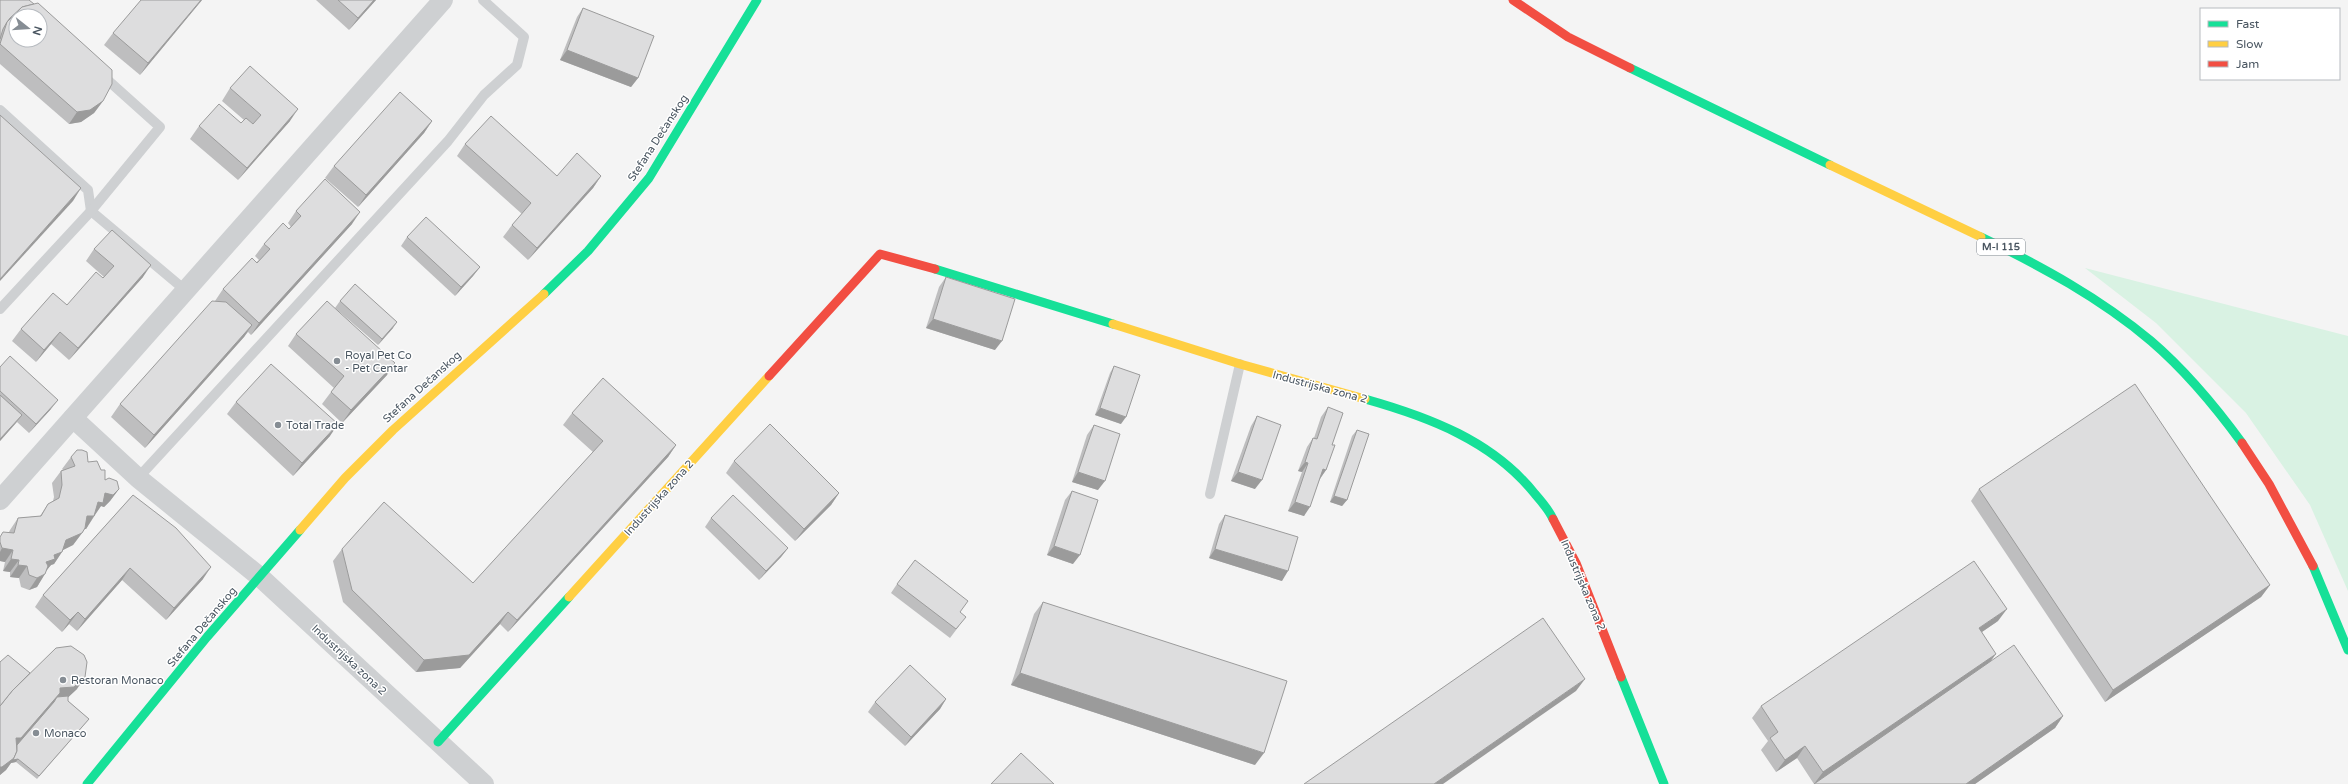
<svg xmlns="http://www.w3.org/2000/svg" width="2348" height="784" viewBox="0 0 2348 784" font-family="'Varela Round',sans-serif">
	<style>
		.green { fill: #d9f2e3 }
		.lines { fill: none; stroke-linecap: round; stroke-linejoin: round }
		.lane { stroke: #ced0d2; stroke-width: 10 }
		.street { stroke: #ced0d2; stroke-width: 20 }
		.fast { stroke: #16e098; stroke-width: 9 }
		.slow { stroke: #ffcf43; stroke-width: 9 }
		.jam { stroke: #f24e42; stroke-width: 9 }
		.wall { fill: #bebebf }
		.shaded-wall { fill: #9b9b9b }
		.building { fill: #ddddde; stroke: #9b9b9b; fill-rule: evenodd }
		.poi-dot { fill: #868d94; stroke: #fff; stroke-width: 1.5 }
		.labels { text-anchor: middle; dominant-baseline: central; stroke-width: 3; stroke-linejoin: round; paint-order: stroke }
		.shield { fill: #fff; stroke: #808990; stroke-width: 1 }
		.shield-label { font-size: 10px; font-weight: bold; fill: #4a5661 }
		.street-label { font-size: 11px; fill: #4a5661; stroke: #fff }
		.poi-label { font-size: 11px; fill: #4a5661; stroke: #fff; text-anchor: start }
	</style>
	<rect width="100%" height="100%" fill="#f4f4f4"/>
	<path class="green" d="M 2085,268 L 2348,336 L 2348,591 L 2310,505 L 2246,413 L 2156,323 Z"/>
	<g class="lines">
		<g class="lane">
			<path d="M 0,110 L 88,190 L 91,211 L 185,290"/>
			<path d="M 0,309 L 91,211 L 160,127 L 102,75"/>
			<path d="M 138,478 L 448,141 L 484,95 L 517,65 L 524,37 L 483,0"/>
			<path d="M 1210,494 L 1240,364"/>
		</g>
		<g class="street">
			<path d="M 73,418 L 138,478 L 260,577 L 484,784"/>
			<path d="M 0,500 L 443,0"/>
		</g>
		<g class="fast">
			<path d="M 1630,68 L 1830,165"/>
			<path d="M 1981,237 C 2041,266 2100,298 2151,341 C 2186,371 2215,406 2242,443"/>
			<path d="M 935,269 L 1113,324"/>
			<path d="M 544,294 L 588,251 L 649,178 L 757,0"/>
			<path d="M 1365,399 C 1429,417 1493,441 1535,494 C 1542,502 1549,510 1553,519"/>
			<path d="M 2313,566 L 2348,650"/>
			<path d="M 1621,677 L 1664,784"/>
			<path d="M 438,742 L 569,597"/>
			<path d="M 87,784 L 207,637 L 300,530"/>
		</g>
		<g class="slow">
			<path d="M 1830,165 L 1981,237"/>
			<path d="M 1113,324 L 1240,364 L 1365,399"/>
			<path d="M 300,530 L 345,478 L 393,430 L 544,294"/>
			<path d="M 569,597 L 769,376"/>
		</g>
		<g class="jam">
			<path d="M 1513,0 L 1568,37 L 1630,68"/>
			<path d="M 769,376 L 880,254 L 935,269"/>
			<path d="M 2242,443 L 2269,484 L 2313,566"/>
			<path d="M 1553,519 L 1576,563 L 1621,677"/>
		</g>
	</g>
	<g class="wall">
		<path d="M 0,0 L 103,101 L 94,113 L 81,122 L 69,124 L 0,64 Z"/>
		<path d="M 202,0 L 140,75 L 104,45 L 113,33 Z"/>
		<path d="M 316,0 L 376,0 L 349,30 Z"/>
		<path d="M 583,8 L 638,78 L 631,87 L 560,60 L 577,17 Z"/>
		<path d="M 230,88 L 290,121 L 238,180 L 190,139 L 199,126 L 241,123 L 244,120 L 222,101 Z"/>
		<path d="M 432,121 L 424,133 L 358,207 L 325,178 L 334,166 Z"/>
		<path d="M 465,144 L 557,176 L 601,176 L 593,188 L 528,260 L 503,237 L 512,225 L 522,214 L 457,156 Z"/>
		<path d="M 296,211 L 352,224 L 251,335 L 248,332 L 244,337 L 145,448 L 111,417 L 120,404 L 215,301 L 223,289 L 259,260 L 255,256 L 264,244 L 289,229 L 291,227 L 288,223 Z"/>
		<path d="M 407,237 L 480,267 L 473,276 L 455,296 L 401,246 Z"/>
		<path d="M 94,249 L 143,277 L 69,360 L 51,344 L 36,362 L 12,341 L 21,329 L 67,305 L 103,278 L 104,277 L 86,261 Z"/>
		<path d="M 946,277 L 995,350 L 926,328 L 939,287 Z"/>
		<path d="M 340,301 L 393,328 L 378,345 L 335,308 Z"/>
		<path d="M 296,334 L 387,375 L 342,423 L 322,404 L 334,388 L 288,346 Z"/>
		<path d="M 1114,366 L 1121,424 L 1095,415 L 1110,373 Z"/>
		<path d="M 0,367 L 51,409 L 29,433 L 17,422 L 0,441 Z"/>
		<path d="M 236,402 L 330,436 L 293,476 L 227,414 Z"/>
		<path d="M 1328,407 L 1332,445 L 1326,470 L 1320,479 L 1304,516 L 1288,511 L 1302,472 L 1298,471 L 1307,447 L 1313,438 L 1314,438 L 1321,417 Z"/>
		<path d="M 572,413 L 676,445 L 668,457 L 508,632 L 500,624 L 460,668 L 416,672 L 343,602 L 333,561 L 342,549 L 473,583 L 593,452 L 563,425 Z"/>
		<path d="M 1257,416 L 1255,489 L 1231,481 L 1251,426 Z"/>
		<path d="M 1094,425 L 1098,490 L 1072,482 L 1087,435 Z"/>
		<path d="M 1357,430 L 1347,500 L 1342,506 L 1330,502 L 1352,436 Z"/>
		<path d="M 71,457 L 88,462 L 105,480 L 119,489 L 110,501 L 104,507 L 101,506 L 86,529 L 85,529 L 73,545 L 63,550 L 54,564 L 51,565 L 46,571 L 37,587 L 29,590 L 21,587 L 19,578 L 10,577 L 10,572 L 3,571 L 5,562 L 0,561 L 0,537 L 9,532 L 10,530 L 18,518 L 40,516 L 48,504 L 53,501 L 54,497 L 52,483 L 61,471 L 63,470 L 62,469 Z"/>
		<path d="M 734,461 L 839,493 L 831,505 L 795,541 L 726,473 Z"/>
		<path d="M 1979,489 L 2270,585 L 2261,597 L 2105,702 L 1971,501 Z"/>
		<path d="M 1072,491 L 1073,564 L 1047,555 L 1065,500 Z"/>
		<path d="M 133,495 L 203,579 L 166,620 L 122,580 L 77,631 L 69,624 L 62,632 L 35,607 L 43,595 Z"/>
		<path d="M 1225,515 L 1282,581 L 1209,558 L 1219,524 Z"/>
		<path d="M 711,518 L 788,548 L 781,557 L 759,580 L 705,527 Z"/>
		<path d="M 897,584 L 960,612 L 959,626 L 950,638 L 891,593 Z"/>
		<path d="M 1043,602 L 1255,765 L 1011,685 L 1034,614 Z"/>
		<path d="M 1998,621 L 1982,632 L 1990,662 L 2063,716 L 2055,728 L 1975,784 L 1814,784 L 1855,756 L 1814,784 L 1797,758 L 1776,772 L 1761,750 L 1768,741 L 1752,718 L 1761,706 Z"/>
		<path d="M 0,662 L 30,673 L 77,689 L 68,697 L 68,701 L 89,719 L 37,779 L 16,762 L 11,763 L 6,770 L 0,775 Z"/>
		<path d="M 946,699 L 940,709 L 905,746 L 868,712 L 875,702 Z"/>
	</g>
	<g class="shaded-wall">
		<path d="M 201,0 L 202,0 L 140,75 L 148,63 Z"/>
		<path d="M 374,0 L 376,0 L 349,30 L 358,18 Z"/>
		<path d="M 567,50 L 638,78 L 631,87 L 560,60 Z"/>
		<path d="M 103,101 L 94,113 L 81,122 L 69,124 L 77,112 Z"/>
		<path d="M 298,109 L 290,121 L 238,180 L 247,168 Z"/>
		<path d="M 432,121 L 424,133 L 358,207 L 366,195 Z"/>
		<path d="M 601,176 L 593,188 L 528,260 L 537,248 Z"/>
		<path d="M 81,188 L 73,201 L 0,281 L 0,279 Z"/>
		<path d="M 360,212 L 352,224 L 251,335 L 259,323 Z"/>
		<path d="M 151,265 L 143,277 L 69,360 L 78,348 Z"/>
		<path d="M 480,267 L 473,276 L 455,296 L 461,287 Z"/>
		<path d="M 933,319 L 1002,341 L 995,350 L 926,328 Z"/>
		<path d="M 397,322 L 393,328 L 378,345 L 382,339 Z"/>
		<path d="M 252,325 L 244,337 L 145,448 L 154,435 Z"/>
		<path d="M 60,332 L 51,344 L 36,362 L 44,350 Z"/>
		<path d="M 395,363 L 387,375 L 342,423 L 351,410 Z"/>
		<path d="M 58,400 L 51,409 L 29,433 L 36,424 Z"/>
		<path d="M 1100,408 L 1126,417 L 1121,424 L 1095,415 Z"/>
		<path d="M 22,415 L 15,424 L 0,441 L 0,439 Z"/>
		<path d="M 338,424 L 330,436 L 293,476 L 302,463 Z"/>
		<path d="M 676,445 L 668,457 L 508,632 L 517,620 Z"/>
		<path d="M 1305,462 L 1308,463 L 1302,472 L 1298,471 Z"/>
		<path d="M 1323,469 L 1326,470 L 1319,480 Z"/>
		<path d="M 1078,472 L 1105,481 L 1098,490 L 1072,482 Z"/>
		<path d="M 1238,472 L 1262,480 L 1255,489 L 1231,481 Z"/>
		<path d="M 119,489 L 110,501 L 104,507 L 101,506 L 94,516 L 90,514 L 105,493 Z"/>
		<path d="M 839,493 L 831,505 L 795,541 L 804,529 Z"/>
		<path d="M 1334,496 L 1347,500 L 1342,506 L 1330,502 Z"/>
		<path d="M 1295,502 L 1310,507 L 1304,516 L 1288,511 Z"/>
		<path d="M 87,516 L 94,516 L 86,529 L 78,528 Z"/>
		<path d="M 82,533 L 73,545 L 57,553 L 66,540 Z"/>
		<path d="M 1054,546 L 1080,555 L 1073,564 L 1047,555 Z"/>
		<path d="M 2,548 L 13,550 L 5,562 L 0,561 L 0,552 Z"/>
		<path d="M 788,548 L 781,557 L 759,580 L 766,571 Z"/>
		<path d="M 1215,549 L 1288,571 L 1282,581 L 1209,558 Z"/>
		<path d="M 62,552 L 54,564 L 51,565 L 46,571 L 46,562 L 54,555 Z"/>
		<path d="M 11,559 L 19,560 L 10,572 L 3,571 Z"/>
		<path d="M 18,565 L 27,566 L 19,578 L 10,577 Z"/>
		<path d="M 211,567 L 203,579 L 166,620 L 174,608 Z"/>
		<path d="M 130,568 L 122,580 L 77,631 L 85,619 Z"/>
		<path d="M 45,574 L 37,587 L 29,590 L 37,578 Z"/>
		<path d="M 2270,585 L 2261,597 L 2105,702 L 2113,690 Z"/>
		<path d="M 2007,609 L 1998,621 L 1970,640 L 1979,628 Z"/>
		<path d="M 78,612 L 69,624 L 62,632 L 70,620 Z"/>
		<path d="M 508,612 L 500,624 L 460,668 L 416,672 L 424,660 Z"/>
		<path d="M 1996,654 L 1987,666 L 1814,784 L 1823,772 Z"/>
		<path d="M 1020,673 L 1264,753 L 1255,765 L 1011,685 Z"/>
		<path d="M 85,677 L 77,689 L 12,750 L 16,738 L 60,688 Z"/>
		<path d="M 1585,679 L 1576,691 L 1443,784 L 1434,784 Z"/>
		<path d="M 946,699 L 940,709 L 905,746 L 911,737 Z"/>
		<path d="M 2063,716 L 2055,728 L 1975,784 L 1966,784 Z"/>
		<path d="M 1805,746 L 1797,758 L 1776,772 L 1785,760 Z"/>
		<path d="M 14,758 L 18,759 L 16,762 L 11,763 L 6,770 L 0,775 L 0,767 Z"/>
	</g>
	<g class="building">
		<path d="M 0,0 L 29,0 L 34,4 L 22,7 L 10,18 L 7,22 L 3,29 L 0,39 Z"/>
		<path d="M 141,0 L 201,0 L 148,63 L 113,33 Z"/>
		<path d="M 338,0 L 374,0 L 358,18 Z"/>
		<path d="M 38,3 L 112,70 L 112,84 L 103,101 L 90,110 L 77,112 L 0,44 L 7,22 L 22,7 ZM 16,16 L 40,16 L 40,40 L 16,40 Z"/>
		<path d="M 583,8 L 654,36 L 638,78 L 567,50 Z"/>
		<path d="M 250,66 L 298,109 L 247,168 L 199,126 L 219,104 L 241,123 L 246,118 L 253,124 L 261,115 L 230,88 Z"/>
		<path d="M 400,92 L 432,121 L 366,195 L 334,166 Z"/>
		<path d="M 0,115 L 81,188 L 0,279 Z"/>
		<path d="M 491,116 L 557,176 L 577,153 L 601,176 L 537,248 L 512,225 L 531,203 L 465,144 Z"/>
		<path d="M 325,179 L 360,212 L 259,323 L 223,289 L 252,258 L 257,263 L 270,249 L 264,244 L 283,223 L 289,229 L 301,216 L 296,211 Z"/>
		<path d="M 426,217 L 480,267 L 461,287 L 407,237 Z"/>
		<path d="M 112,230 L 151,265 L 78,348 L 60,332 L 44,350 L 21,329 L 53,293 L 67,305 L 96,272 L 103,278 L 114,266 L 94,249 Z"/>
		<path d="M 946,277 L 1015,299 L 1002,341 L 933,319 Z"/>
		<path d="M 355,284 L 397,322 L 382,339 L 340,301 Z"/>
		<path d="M 212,301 L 226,302 L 252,325 L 154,435 L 120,404 Z"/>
		<path d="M 327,301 L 395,363 L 351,410 L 331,392 L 344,376 L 296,334 Z"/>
		<path d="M 10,356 L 58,400 L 36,424 L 0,391 L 0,367 Z"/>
		<path d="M 271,364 L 338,424 L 302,463 L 236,402 Z"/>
		<path d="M 1114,366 L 1140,375 L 1126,417 L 1100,408 Z"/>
		<path d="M 603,378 L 676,445 L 517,620 L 508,612 L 469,655 L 424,660 L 352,590 L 342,549 L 384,502 L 473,583 L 603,441 L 572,413 Z"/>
		<path d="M 2135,384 L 2270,585 L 2113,690 L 1979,489 Z"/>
		<path d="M 0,395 L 22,415 L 0,439 Z"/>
		<path d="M 1328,407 L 1343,413 L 1332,445 L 1335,445 L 1326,470 L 1323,469 L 1310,507 L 1295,502 L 1308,463 L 1305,462 L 1313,438 L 1317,439 Z"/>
		<path d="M 1257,416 L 1281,425 L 1262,480 L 1238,472 Z"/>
		<path d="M 770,424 L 839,493 L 804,529 L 734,461 Z"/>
		<path d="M 1094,425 L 1120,434 L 1105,481 L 1078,472 Z"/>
		<path d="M 1357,430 L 1369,434 L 1347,500 L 1334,496 Z"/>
		<path d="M 77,450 L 82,450 L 87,452 L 88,462 L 97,461 L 101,470 L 105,470 L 105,480 L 109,478 L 117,481 L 119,489 L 113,495 L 105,493 L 103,503 L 98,502 L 94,516 L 87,516 L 85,528 L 82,533 L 66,540 L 62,552 L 54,555 L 55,559 L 46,562 L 48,566 L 45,574 L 37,578 L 29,575 L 27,566 L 18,565 L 19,560 L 11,559 L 13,550 L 2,548 L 0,542 L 0,537 L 3,532 L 14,533 L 18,518 L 41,516 L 48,504 L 59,498 L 62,485 L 61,471 L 75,466 L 71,457 Z"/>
		<path d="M 1072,491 L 1098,500 L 1080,555 L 1054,546 Z"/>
		<path d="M 133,495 L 176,528 L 211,567 L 174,608 L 130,568 L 85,619 L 78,612 L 70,620 L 43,595 Z"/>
		<path d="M 733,495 L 788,548 L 766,571 L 711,518 Z"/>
		<path d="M 1225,515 L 1298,537 L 1288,571 L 1215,549 Z"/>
		<path d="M 915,560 L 968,601 L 960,612 L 966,617 L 956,629 L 897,584 Z"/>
		<path d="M 1974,561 L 2007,609 L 1979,628 L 1996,654 L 1823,772 L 1805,746 L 1785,760 L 1770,738 L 1778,732 L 1761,706 Z"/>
		<path d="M 1043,602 L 1287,681 L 1264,753 L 1020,673 Z"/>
		<path d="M 1543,618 L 1585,679 L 1434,784 L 1304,784 Z"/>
		<path d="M 2014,645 L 2063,716 L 1966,784 L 1814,784 Z"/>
		<path d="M 71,646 L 84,655 L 87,662 L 85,677 L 74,687 L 60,688 L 60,693 L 21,738 L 16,738 L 17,751 L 14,758 L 2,767 L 0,767 L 0,706 L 12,691 L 56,648 Z"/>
		<path d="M 8,655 L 30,673 L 12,691 L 0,706 L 0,662 Z"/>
		<path d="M 910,665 L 946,699 L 911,737 L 875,702 Z"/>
		<path d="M 68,696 L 68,701 L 89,719 L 39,776 L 18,759 L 13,760 L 17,751 L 17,745 L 54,702 L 57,697 Z"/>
		<path d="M 1021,753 L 1054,784 L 991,784 Z"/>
	</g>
	<g class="poi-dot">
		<circle cx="337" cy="361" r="4"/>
		<circle cx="278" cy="425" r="4"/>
		<circle cx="63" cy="680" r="4"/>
		<circle cx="36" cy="733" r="4"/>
	</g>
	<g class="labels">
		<rect class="shield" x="1977" y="239" width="48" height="16" rx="3"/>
		<g class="shield-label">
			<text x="2001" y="247">M-I 115</text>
		</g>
		<g class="street-label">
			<text transform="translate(658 138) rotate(-57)">Stefana Dečanskog</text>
			<text transform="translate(422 387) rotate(-42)">Stefana Dečanskog</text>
			<text transform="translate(1320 387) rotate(15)">Industrijska zona 2</text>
			<text transform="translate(659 498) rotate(-48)">Industrijska zona 2</text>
			<text transform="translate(1583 585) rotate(67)">Industrijska zona 2</text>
			<text transform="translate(202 627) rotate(-50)">Stefana Dečanskog</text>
			<text transform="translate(349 660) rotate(43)">Industrijska zona 2</text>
		</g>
		<g class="poi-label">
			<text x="345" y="355">Royal Pet Co<tspan x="345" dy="13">- Pet Centar</tspan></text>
			<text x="286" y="425">Total Trade</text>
			<text x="71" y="680">Restoran Monaco</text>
			<text x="44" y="733">Monaco</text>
		</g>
	</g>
	<rect x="2200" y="8" width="140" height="72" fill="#ffffff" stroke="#b7bbc0"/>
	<rect x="2208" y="21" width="20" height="6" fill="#16e098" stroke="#b7bbc0"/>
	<text x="2236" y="28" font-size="12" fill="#4a5661">Fast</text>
	<rect x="2208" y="41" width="20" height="6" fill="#ffcf43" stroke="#b7bbc0"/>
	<text x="2236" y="48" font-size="12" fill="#4a5661">Slow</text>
	<rect x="2208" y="61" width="20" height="6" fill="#f24e42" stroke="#b7bbc0"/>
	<text x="2236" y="68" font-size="12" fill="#4a5661">Jam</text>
	<g transform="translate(28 28) rotate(107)"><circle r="19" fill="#ffffff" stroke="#b7bbc0"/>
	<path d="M0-3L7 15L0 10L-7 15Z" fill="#868d94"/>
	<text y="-6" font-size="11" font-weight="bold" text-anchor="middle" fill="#4a5661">N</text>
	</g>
</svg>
